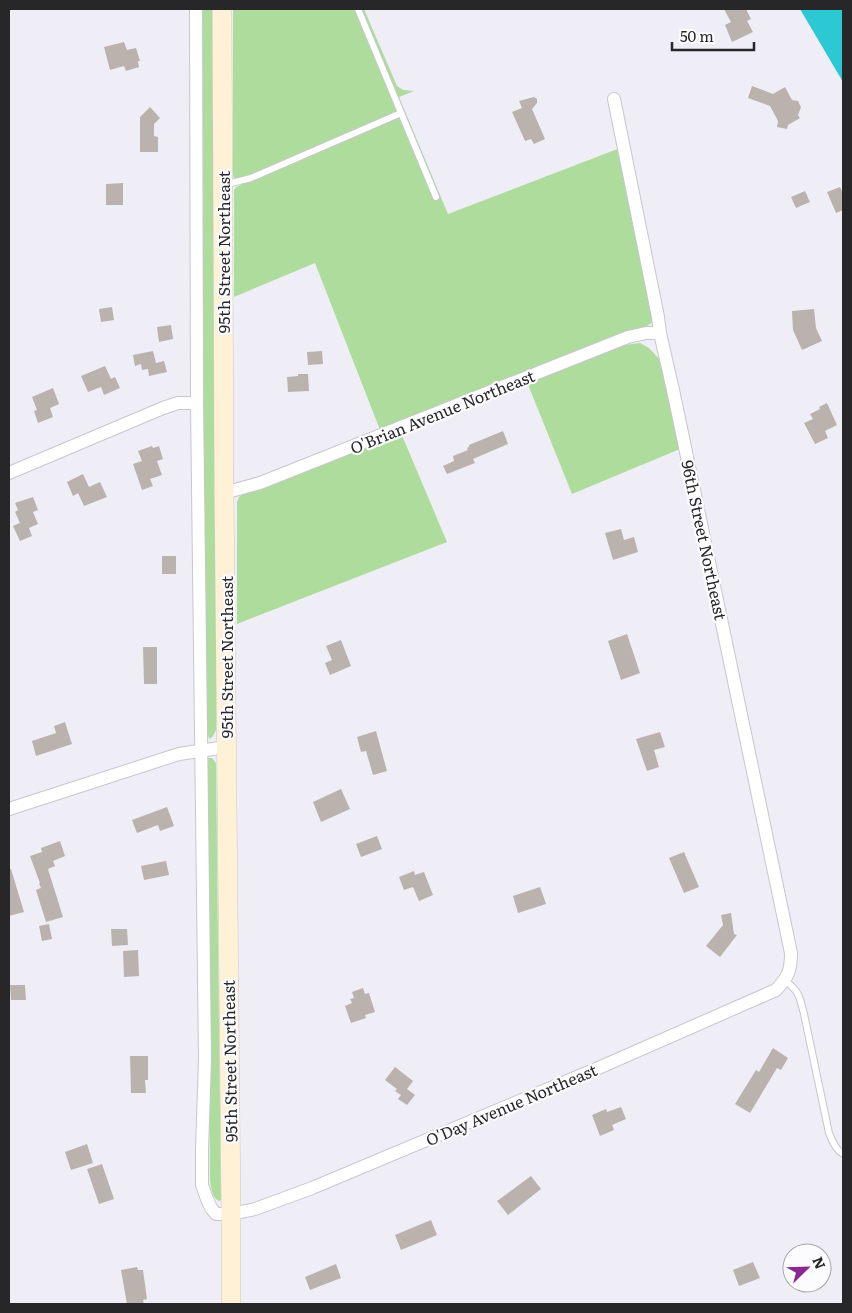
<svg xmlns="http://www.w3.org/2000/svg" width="852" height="1313" viewBox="0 0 852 1313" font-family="Literata,serif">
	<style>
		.green { fill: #aedc9d }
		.water { fill: #2cc8d4 }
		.building { fill: #bab2ac }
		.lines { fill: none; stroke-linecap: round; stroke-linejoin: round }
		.service-casing { stroke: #c7c6cf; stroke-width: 8 }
		.minor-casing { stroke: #c7c6cf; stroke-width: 14 }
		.secondary-casing { stroke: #c7c6cf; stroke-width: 20 }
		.service { stroke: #fff; stroke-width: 6 }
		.minor { stroke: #fff; stroke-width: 12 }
		.secondary { stroke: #fff1d5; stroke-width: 19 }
		.labels { text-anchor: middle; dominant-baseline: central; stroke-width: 4.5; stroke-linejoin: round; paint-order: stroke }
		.street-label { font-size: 16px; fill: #27272a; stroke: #fcfcfe }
	</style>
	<rect width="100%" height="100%" fill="#efeef7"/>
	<g class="green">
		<path d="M 201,9 L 212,9 L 216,468 L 216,730 L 213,736 L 210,739 L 206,733 Z"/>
		<path d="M 233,9 L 364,9 L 397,86 L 403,90 L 414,91 L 399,97 L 448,214 L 620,148 L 653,322 L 647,326 L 380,430 L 315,263 L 234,297 L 234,190 L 236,187 L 241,185 L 241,179 L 234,178 L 233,175 Z"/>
		<path d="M 640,343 L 649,348 L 661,361 L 680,449 L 572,494 L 527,382 L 625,345 Z"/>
		<path d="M 401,433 L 447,542 L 237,624 L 237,502 L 239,497 L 245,493 Z"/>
		<path d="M 207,758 L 212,758 L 216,763 L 221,1200 L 219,1201 C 212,1198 211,1187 210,1180 Z"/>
	</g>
	<path class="water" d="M 800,9 L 843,9 L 843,82 Z"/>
	<g class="building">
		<path d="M 724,9 L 746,9 L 751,19 L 747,21 L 753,32 L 732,42 L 725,25 L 731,22 Z"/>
		<path d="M 124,42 L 127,50 L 136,48 L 140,61 L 138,61 L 139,67 L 126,71 L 124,66 L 110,70 L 104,47 Z"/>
		<path d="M 752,86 L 773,94 L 785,87 L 792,100 L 798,101 L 801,107 L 798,115 L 800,118 L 788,125 L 787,129 L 777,127 L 778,121 L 770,106 L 748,98 Z"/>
		<path d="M 534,97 L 537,99 L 537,103 L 532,109 L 545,139 L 534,144 L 531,139 L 525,141 L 512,112 L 522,108 L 519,101 Z"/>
		<path d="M 150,107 L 160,118 L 154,124 L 154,136 L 158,137 L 158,152 L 140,152 L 140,117 Z"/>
		<path d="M 123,183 L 123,205 L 106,205 L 106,184 Z"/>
		<path d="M 840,187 L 843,193 L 843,210 L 836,213 L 827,192 Z"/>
		<path d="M 805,191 L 810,202 L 796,208 L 791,197 Z"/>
		<path d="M 112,307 L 114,320 L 101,322 L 99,309 Z"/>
		<path d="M 814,309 L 816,328 L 822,341 L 802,350 L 793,330 L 792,311 Z"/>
		<path d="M 171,325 L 173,339 L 159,342 L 157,327 Z"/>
		<path d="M 153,351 L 156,363 L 164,361 L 167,372 L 149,376 L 148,369 L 142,370 L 141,364 L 135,366 L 133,355 Z"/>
		<path d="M 322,351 L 323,364 L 308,365 L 307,352 Z"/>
		<path d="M 105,366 L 111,379 L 115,377 L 120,388 L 104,395 L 101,387 L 88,392 L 81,376 Z"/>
		<path d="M 298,374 L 308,374 L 309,391 L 288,392 L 287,377 L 298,376 Z"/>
		<path d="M 53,388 L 59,404 L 50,408 L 53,417 L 38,423 L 34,411 L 37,410 L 32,397 Z"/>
		<path d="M 827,403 L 837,425 L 825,431 L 828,438 L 815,444 L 804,423 L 813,419 L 810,414 L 820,409 L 819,407 Z"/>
		<path d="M 503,431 L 508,444 L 473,459 L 475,463 L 447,474 L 443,466 L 454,461 L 453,456 L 468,450 L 467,448 L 469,447 L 469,445 Z"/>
		<path d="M 152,446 L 153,448 L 159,446 L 163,459 L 157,461 L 162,475 L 150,479 L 153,486 L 142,490 L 133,464 L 142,461 L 138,451 Z"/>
		<path d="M 83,474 L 89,487 L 100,482 L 107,497 L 84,506 L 78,493 L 73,496 L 67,482 Z"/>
		<path d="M 33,497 L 38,510 L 33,512 L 38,524 L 29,528 L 32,536 L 20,541 L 13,526 L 20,523 L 15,512 L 18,510 L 15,503 Z"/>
		<path d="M 621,529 L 624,540 L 634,537 L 638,552 L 613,560 L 605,533 Z"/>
		<rect x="162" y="556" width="14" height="18"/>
		<path d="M 627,634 L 640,673 L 621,680 L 608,641 Z"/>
		<path d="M 341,640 L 351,666 L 330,675 L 325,663 L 332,660 L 326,646 Z"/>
		<path d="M 143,647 L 157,647 L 157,684 L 144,684 Z"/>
		<path d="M 65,722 L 72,744 L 36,756 L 32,741 L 56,733 L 54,726 Z"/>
		<path d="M 376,731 L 387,771 L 373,775 L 366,751 L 361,752 L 357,737 Z"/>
		<path d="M 660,732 L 665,747 L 654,750 L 659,767 L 647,771 L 636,739 Z"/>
		<path d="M 341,789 L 350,809 L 321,822 L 313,802 Z"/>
		<path d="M 167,807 L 174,826 L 160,831 L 158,825 L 137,833 L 132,820 Z"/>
		<path d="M 377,836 L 382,849 L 361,857 L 356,844 Z"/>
		<path d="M 60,841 L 65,856 L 53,861 L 55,866 L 48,869 L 63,917 L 46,922 L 36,890 L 41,888 L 39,883 L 40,883 L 30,856 L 42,852 L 41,848 Z"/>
		<path d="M 684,852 L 699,887 L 684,893 L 669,858 Z"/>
		<path d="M 166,861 L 169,875 L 144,880 L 141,866 Z"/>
		<path d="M 9,869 L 11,869 L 24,912 L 9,916 Z"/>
		<path d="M 414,871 L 415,875 L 424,872 L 433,895 L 419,901 L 413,887 L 404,890 L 399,877 Z"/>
		<path d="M 540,887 L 546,904 L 518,913 L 513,896 Z"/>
		<path d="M 731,913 L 734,934 L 737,935 L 720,957 L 706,946 L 723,925 L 721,915 Z"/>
		<path d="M 49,924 L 52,939 L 42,941 L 39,926 Z"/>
		<path d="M 111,929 L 127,929 L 128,945 L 112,946 Z"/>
		<path d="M 138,950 L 139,976 L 124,977 L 123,951 Z"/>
		<path d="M 10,985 L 25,985 L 26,1000 L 11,1000 Z"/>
		<path d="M 363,988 L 365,994 L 369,993 L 375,1012 L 365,1015 L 366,1018 L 351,1023 L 345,1006 L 352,1003 L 350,999 L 354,998 L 352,992 Z"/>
		<path d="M 773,1048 L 788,1058 L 781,1070 L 777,1068 L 750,1113 L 735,1104 L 756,1070 L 759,1072 Z"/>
		<path d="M 130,1056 L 148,1056 L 148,1080 L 145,1080 L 146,1093 L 131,1093 Z"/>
		<path d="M 395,1067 L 413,1081 L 407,1089 L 415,1095 L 407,1105 L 398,1099 L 401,1095 L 395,1091 L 397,1089 L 385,1080 Z"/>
		<path d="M 621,1107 L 626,1119 L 612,1125 L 614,1130 L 600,1136 L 592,1115 L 606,1109 L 607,1112 Z"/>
		<path d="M 87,1144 L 93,1163 L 71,1170 L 65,1152 Z"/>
		<path d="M 102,1164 L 114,1199 L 99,1204 L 87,1169 Z"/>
		<path d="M 531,1176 L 541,1189 L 508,1215 L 497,1201 Z"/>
		<path d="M 431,1220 L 437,1235 L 401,1250 L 395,1235 Z"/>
		<path d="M 753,1262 L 760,1278 L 739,1286 L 733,1270 Z"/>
		<path d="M 336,1264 L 341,1278 L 310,1290 L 305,1277 Z"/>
		<path d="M 137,1267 L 138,1270 L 143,1270 L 147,1299 L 143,1300 L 144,1304 L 127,1304 L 121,1270 Z"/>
	</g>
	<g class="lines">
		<defs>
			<g id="service">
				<path d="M 358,9 L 436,197"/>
				<path d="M 224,185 L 251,178 L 401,113"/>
				<path d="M 785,980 C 800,993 799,995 804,1014 L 829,1133 C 832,1141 836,1150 843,1154"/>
			</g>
			<g id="minor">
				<path d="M 196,9 L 197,403 L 205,1059 L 202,1149 L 202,1185 L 207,1199 L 211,1208 L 216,1214 L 231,1214 L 255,1209 L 312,1188 L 596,1069 L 776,990 C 788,977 791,971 791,953 L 673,390 L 660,333 L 658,317 L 614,99"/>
				<path d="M 9,473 L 163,408 L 178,403 L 197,403"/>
				<path d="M 224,493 L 260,483 L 628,337 L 646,333 L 660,333"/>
				<path d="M 9,809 L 179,754 L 226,747"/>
			</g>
			<path id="secondary" d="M 222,9 L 224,493 L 231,1214 L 231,1304"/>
		</defs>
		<use href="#service" class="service-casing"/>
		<use href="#minor" class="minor-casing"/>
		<use href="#secondary" class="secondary-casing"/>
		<use href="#service" class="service"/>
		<use href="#minor" class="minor"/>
		<use href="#secondary" class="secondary"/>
	</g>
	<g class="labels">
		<g class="street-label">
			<text transform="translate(223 252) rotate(-90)">95th Street Northeast</text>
			<text transform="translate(442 411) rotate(-22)">O'Brian Avenue Northeast</text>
			<text transform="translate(705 540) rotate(78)">96th Street Northeast</text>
			<text transform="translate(226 657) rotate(-90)">95th Street Northeast</text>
			<text transform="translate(229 1061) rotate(-91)">95th Street Northeast</text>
			<text transform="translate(511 1104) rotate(-23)">O'Day Avenue Northeast</text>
		</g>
	</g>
	<rect width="852" height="1313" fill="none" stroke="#27272a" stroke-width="20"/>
	<g transform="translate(807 1268) rotate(67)"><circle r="24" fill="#fcfcfe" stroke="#a7a7a9"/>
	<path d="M0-4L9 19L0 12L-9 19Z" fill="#8a2790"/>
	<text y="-8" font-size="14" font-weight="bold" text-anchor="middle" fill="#27272a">N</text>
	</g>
	<path d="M672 42v8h82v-8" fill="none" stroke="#27272a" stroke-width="2.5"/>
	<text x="680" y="42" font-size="15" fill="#27272a" stroke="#fcfcfe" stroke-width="4" paint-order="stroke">50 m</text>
</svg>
